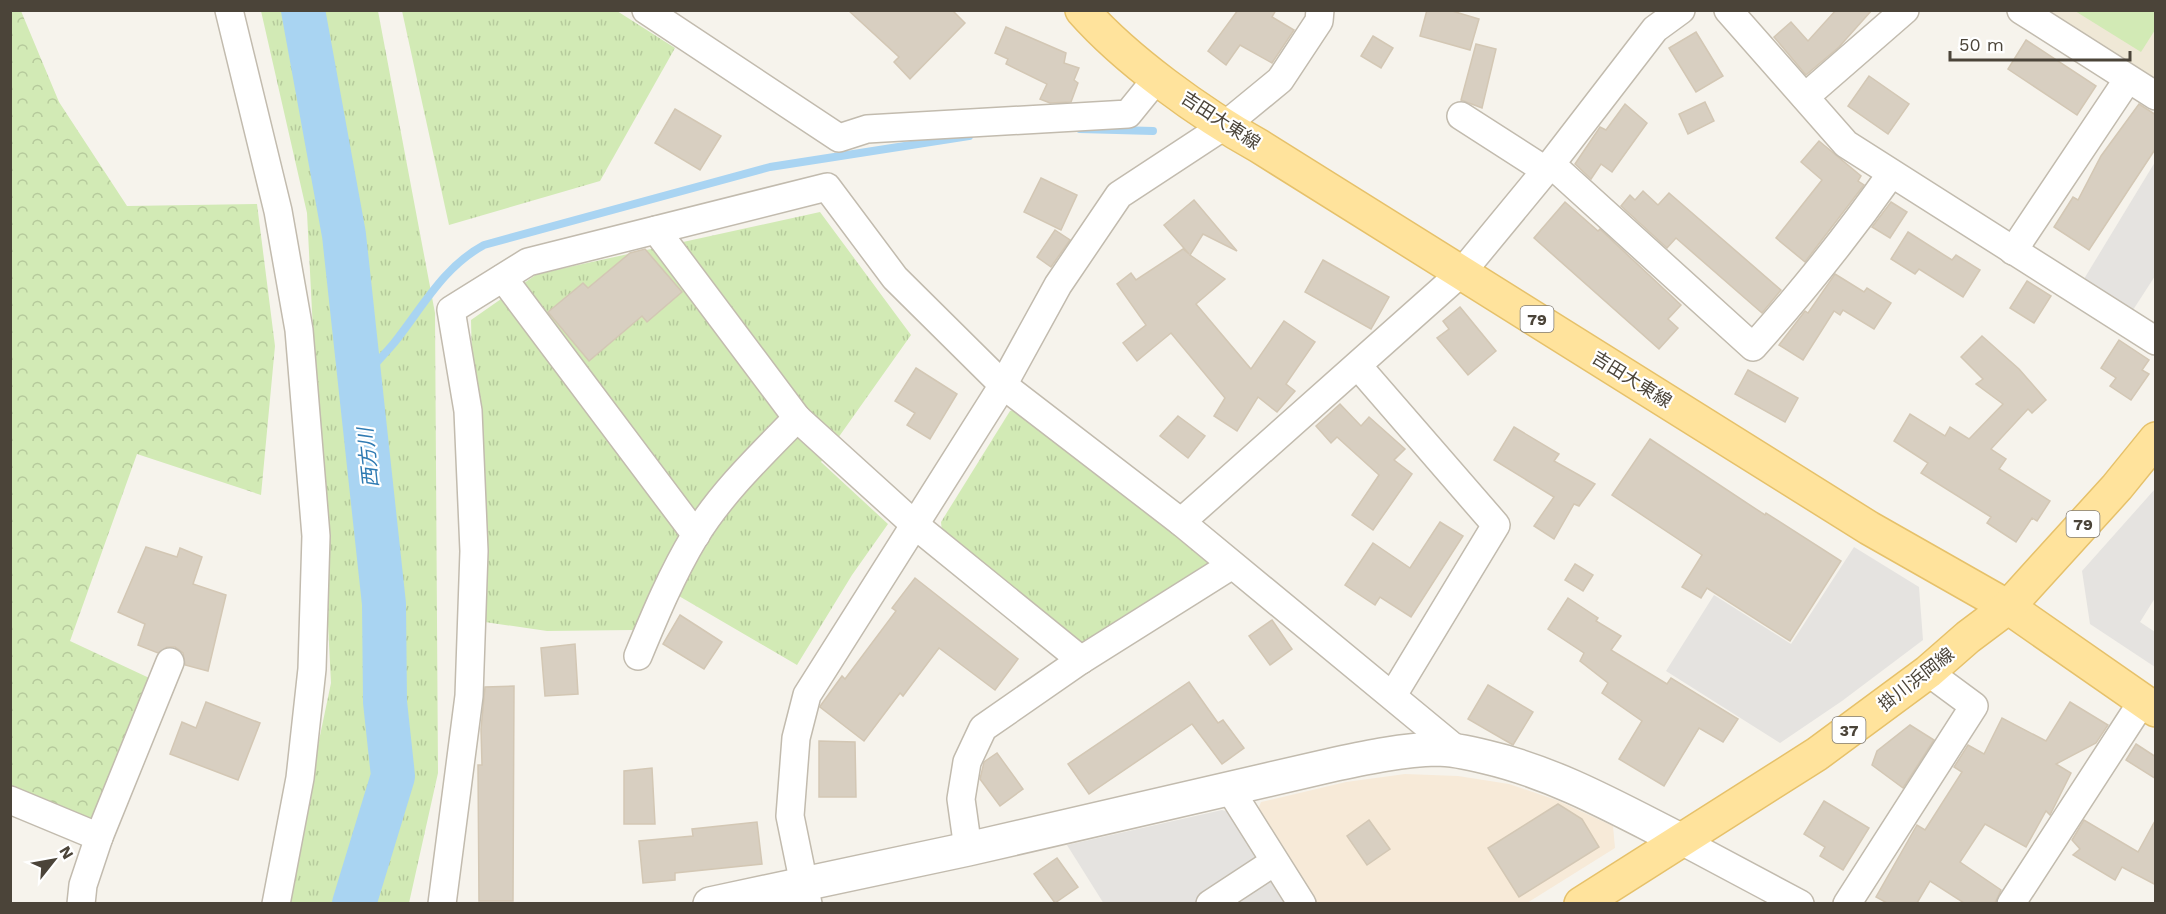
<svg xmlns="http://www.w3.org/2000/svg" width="2166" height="914" viewBox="0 0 2166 914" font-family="'Work Sans','Noto Sans JP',sans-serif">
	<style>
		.commercial { fill: #f7ead8 }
		.education { fill: #efe8d6 }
		.grass { fill: url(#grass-tufts) }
		.forest { fill: url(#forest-crowns) }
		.pitch { fill: #d2eab5 }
		.parking { fill: #e5e3e0 }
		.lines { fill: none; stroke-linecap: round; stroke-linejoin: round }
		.stream { stroke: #a9d4f2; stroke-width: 8 }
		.river { stroke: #a9d4f2; stroke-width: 44 }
		.building { fill: #d8cfc1; stroke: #d3c7b4; stroke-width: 1.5 }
		.minor-casing { stroke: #c2bbae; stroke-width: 30 }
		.tertiary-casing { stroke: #c2bbae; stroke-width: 36 }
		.primary-casing { stroke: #e6c16a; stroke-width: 36 }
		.minor { stroke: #fff; stroke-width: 27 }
		.tertiary { stroke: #fff; stroke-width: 33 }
		.primary { stroke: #ffe39c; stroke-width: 33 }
		.labels { text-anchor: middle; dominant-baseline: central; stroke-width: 4.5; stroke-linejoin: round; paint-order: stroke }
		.shield { fill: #fff; stroke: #817c74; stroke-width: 1.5 }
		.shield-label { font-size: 16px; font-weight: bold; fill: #4b4439 }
		.street-label { font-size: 18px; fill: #4b4439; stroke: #fff }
		.water-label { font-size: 20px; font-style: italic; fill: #2e7ab2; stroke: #fff }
	</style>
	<defs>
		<pattern id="grass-tufts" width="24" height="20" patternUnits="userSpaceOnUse" patternTransform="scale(1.5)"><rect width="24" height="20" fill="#d2eab5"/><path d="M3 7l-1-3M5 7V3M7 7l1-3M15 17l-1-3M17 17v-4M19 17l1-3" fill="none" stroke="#b6ca9c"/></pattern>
		<pattern id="forest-crowns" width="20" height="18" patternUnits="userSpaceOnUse" patternTransform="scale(1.5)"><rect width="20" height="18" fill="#d2eab5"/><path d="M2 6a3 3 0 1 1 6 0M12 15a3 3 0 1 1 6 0" fill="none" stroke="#b6ca9c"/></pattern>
	</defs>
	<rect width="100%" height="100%" fill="#f6f3ec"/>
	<path class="commercial" d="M 1405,774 L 1458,776 L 1509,784 L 1559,801 L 1613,826 L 1615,848 L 1527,903 L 1312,903 L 1256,814 L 1261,802 L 1346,782 Z"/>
	<path class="education" d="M 2039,11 L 2155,11 L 2155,85 Z"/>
	<g class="grass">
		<path d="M 261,11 L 378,11 L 435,313 L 438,773 L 409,903 L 285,903 L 331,683 L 307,213 Z"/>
		<path d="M 402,11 L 617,11 L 675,48 L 600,181 L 449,225 Z"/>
		<path d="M 820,212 L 911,335 L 821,462 L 888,524 L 852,575 L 797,665 L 672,592 L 633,630 L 547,631 L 478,621 L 471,320 L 537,274 Z"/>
		<path d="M 1023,407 L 1210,559 L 1209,570 L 1080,645 L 942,532 L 941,522 L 1010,411 Z"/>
	</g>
	<path class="forest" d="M 10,11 L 21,11 L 59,102 L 127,206 L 257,204 L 275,346 L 261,495 L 137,454 L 70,641 L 160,683 L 99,837 L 11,811 Z"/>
	<path class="pitch" d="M 2075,11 L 2155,11 L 2155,30 L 2141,52 Z"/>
	<g class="parking">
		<path d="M 2155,162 L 2155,276 L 2133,310 L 2084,279 Z"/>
		<path d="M 2155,489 L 2155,598 L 2140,622 L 2155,632 L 2155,667 L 2090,624 L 2082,571 Z"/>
		<path d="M 1854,547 L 1919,587 L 1923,640 L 1842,701 L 1780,743 L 1666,671 L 1714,595 L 1791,644 Z"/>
		<path d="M 1222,810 L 1236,814 L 1260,852 L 1257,865 L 1196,903 L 1104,904 L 1067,845 Z"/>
		<path d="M 1266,878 L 1279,882 L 1292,904 L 1228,904 Z"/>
	</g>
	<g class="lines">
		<g class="stream">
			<path d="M 1080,129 L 1153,131"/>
			<path d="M 360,381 C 371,368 383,356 394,343 C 422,308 443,267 484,245 L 770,167 L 969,136"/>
		</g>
		<path class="river" d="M 303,10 L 344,235 L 384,604 L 385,702 L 393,776 L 354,904"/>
	</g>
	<g class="building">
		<path d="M 848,10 L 952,10 L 965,23 L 910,79 L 894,62 L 899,57 Z"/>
		<path d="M 1238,10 L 1276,10 L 1272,17 L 1294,30 L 1272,63 L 1240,45 L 1226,65 L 1208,51 Z"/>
		<path d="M 1427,10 L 1449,10 L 1479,19 L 1470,50 L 1420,36 Z"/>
		<path d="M 1836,10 L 1872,10 L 1839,47 L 1806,75 L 1774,37 L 1791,22 L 1808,41 Z"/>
		<path d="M 1006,27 L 1066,53 L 1064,63 L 1079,68 L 1074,80 L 1078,83 L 1071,102 L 1050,103 L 1040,99 L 1047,84 L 1006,64 L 1008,59 L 995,53 Z"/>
		<path d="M 1696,32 L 1723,76 L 1696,92 L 1669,48 Z"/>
		<path d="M 1373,36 L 1393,48 L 1381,68 L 1361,56 Z"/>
		<path d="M 2026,40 L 2096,86 L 2077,115 L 2008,69 Z"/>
		<path d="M 1476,44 L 1496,49 L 1482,108 L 1461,100 Z"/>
		<path d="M 1869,76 L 1909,104 L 1888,134 L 1848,106 Z"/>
		<path d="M 1705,102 L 1714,121 L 1688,134 L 1679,114 Z"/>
		<path d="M 1625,104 L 1647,123 L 1612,172 L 1601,164 L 1591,179 L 1575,164 L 1600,127 L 1606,130 Z"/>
		<path d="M 2139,104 L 2156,115 L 2156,148 L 2089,250 L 2054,227 L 2073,197 L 2078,200 L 2101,156 Z"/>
		<path d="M 675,109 L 721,136 L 700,170 L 655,143 Z"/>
		<path d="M 1819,141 L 1861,176 L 1858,181 L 1864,185 L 1805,262 L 1776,238 L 1822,180 L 1801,162 Z"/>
		<path d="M 1041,178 L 1077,195 L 1061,230 L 1024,212 Z"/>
		<path d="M 1643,191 L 1658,205 L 1669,193 L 1781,290 L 1762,313 L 1676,238 L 1667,248 L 1621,206 L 1630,195 L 1635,200 Z"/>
		<path d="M 1194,200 L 1237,251 L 1203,234 L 1190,255 L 1225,279 L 1196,304 L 1251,369 L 1284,321 L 1315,342 L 1286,384 L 1295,391 L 1277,412 L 1258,397 L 1237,431 L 1214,416 L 1225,398 L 1171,333 L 1137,361 L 1123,343 L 1146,325 L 1117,284 L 1131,273 L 1136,280 L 1183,249 L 1189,254 L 1164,225 Z"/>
		<path d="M 1565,202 L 1598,231 L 1600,229 L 1681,305 L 1668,319 L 1678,328 L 1659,349 L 1534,238 Z"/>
		<path d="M 1891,202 L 1907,212 L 1890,238 L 1872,227 Z"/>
		<path d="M 1055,230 L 1070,240 L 1051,267 L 1037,257 Z"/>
		<path d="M 1908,232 L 1952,260 L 1956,255 L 1980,270 L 1963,297 L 1919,269 L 1915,274 L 1891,259 Z"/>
		<path d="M 645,249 L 682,292 L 647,322 L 642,316 L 589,361 L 548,312 L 583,283 L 588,288 L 630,253 Z"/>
		<path d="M 1323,260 L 1389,297 L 1371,329 L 1305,292 Z"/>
		<path d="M 1835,274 L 1864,292 L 1867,288 L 1891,303 L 1874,329 L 1843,310 L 1840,315 L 1834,311 L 1803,360 L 1779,345 L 1805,311 L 1808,313 Z"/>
		<path d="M 2027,281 L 2051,296 L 2034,323 L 2010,308 Z"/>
		<path d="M 1460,307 L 1496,351 L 1468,375 L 1437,338 L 1449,329 L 1443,321 Z"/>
		<path d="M 1982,336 L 2019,369 L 2046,400 L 2032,413 L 2028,409 L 1991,449 L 2006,459 L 1999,469 L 2050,501 L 2037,521 L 2032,518 L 2016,542 L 1987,523 L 1991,517 L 1921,473 L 1928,463 L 1894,441 L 1910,414 L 1945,436 L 1950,427 L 1969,439 L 2003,404 L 1976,384 L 1983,379 L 1961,357 Z"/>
		<path d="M 2119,340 L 2149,360 L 2142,370 L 2149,374 L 2131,400 L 2110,386 L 2116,378 L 2101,368 Z"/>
		<path d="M 916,368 L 957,394 L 930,439 L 907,425 L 915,413 L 895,401 Z"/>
		<path d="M 1748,370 L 1798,398 L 1785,422 L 1735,394 Z"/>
		<path d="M 1340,404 L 1361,426 L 1369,417 L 1405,449 L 1394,460 L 1412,474 L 1373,530 L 1352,515 L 1379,475 L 1337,437 L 1331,443 L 1316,426 Z"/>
		<path d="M 1178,416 L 1205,436 L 1188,458 L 1160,436 Z"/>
		<path d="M 1514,427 L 1559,454 L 1554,461 L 1595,484 L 1579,506 L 1574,504 L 1554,539 L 1534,526 L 1554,497 L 1494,460 Z"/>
		<path d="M 1650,439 L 1765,515 L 1766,513 L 1841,561 L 1790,641 L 1707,588 L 1701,598 L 1682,587 L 1702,555 L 1612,495 Z"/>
		<path d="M 1440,522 L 1463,536 L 1411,617 L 1380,597 L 1375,605 L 1345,585 L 1373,543 L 1410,568 Z"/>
		<path d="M 146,547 L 177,557 L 180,548 L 202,557 L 193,584 L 226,595 L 208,671 L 185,665 L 183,653 L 175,647 L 167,647 L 158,653 L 138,645 L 145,624 L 118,612 Z"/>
		<path d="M 1575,564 L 1593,575 L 1583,591 L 1565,580 Z"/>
		<path d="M 915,578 L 1018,659 L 995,690 L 939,648 L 903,696 L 900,693 L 864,741 L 820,707 L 821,705 L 842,676 L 845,679 L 896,611 L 892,608 Z"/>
		<path d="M 1568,598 L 1598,618 L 1596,621 L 1621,636 L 1611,650 L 1667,684 L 1671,678 L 1738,719 L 1723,742 L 1699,728 L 1664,786 L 1619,759 L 1642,721 L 1602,693 L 1608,683 L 1580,661 L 1584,653 L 1548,629 Z"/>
		<path d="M 680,615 L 722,642 L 704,669 L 663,644 Z"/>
		<path d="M 1272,620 L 1292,649 L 1270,665 L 1249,636 Z"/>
		<path d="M 575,644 L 578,694 L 545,696 L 541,648 Z"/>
		<path d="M 1189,682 L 1218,723 L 1223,720 L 1244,748 L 1222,764 L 1192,724 L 1089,794 L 1068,764 Z"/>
		<path d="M 1488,685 L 1533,712 L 1513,745 L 1468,719 Z"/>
		<path d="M 514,686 L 513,901 L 479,901 L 478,765 L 482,765 L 481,729 L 485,687 Z"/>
		<path d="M 206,702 L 260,723 L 238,780 L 170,754 L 182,722 L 196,728 Z"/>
		<path d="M 2070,702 L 2108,725 L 2096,743 L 2056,764 L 2071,773 L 2050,815 L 2046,811 L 2026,847 L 1985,824 L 1960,862 L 2001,890 L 1995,903 L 1964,903 L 1930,881 L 1917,903 L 1887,903 L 1876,897 L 1917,825 L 1925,830 L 1962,772 L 1954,767 L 1968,745 L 1984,754 L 2002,718 L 2046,741 Z"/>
		<path d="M 1910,725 L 1934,740 L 1903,788 L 1872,765 L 1877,751 Z"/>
		<path d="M 819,741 L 855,742 L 856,797 L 819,797 Z"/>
		<path d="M 2136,744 L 2156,757 L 2156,779 L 2126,760 Z"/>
		<path d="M 997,753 L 1023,789 L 1000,806 L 980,779 L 984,762 Z"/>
		<path d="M 652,768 L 655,824 L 624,824 L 624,771 Z"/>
		<path d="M 1824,801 L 1869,828 L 1843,870 L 1820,856 L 1825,847 L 1804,834 Z"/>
		<path d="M 1558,804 L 1582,819 L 1599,847 L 1519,897 L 1488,848 Z"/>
		<path d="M 2156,819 L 2156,885 L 2122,867 L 2115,880 L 2073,855 L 2080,849 L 2072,840 L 2084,820 L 2138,852 Z"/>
		<path d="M 1369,820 L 1390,849 L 1367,865 L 1347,836 Z"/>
		<path d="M 757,822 L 762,864 L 675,873 L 675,880 L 643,883 L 639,841 L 693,836 L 692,829 Z"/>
		<path d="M 1057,858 L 1078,887 L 1055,903 L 1034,874 Z"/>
	</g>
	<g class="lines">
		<defs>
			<g id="minor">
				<path d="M 229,10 L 278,211 L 299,330 L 316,536 L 312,669 L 300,778 L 276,904"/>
				<path d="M 646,10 L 839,138 L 867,129 L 1128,114 L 1158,77"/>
				<path d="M 1728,10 L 1846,144 L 2156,341"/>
				<path d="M 2021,10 L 2156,96"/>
				<path d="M 1805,97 L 1905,10"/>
				<path d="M 1461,116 L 1545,170"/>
				<path d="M 1551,164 L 1753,347 C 1803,291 1848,235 1891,174"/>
				<path d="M 656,230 L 797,418 L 915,525 L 1081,660"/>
				<path d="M 2013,251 L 2128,79"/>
				<path d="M 503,278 L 696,535"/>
				<path d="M 1358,366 L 1496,525 L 1393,695"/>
				<path d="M 1181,522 L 1462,272 L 1551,164 L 1655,29 L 1681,10"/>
				<path d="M 638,656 C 655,615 672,574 695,536 C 722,492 761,455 797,418"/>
				<path d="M 1229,788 L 1302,904"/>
				<path d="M 10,800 L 99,837"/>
				<path d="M 1680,840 L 1800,904"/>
				<path d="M 968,849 L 961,799 L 967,762 L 983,728 L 1081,660 L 1232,565"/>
				<path d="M 81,904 L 83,885 L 99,837 L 170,662"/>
				<path d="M 442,904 L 469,696 L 474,551 L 468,411 L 451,310 L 528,262 L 827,187 L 895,278 L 1003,385 L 1181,522 L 1457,750"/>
				<path d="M 808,904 L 790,816 L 796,738 L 807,695 L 1003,385 L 1058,285 L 1119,195 L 1224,126 L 1280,80 L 1319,21 L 1320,10"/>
				<path d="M 1210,904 L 1274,862"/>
				<path d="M 1847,904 L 1974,706 L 1928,672"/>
				<path d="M 2011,904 L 2142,702"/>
			</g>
			<path id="tertiary" d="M 710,904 L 968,849 L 1336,764 C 1369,757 1403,750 1436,749 C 1453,749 1470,753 1486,757 C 1555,773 1617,808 1680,840"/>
			<g id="primary">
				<path d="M 1082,10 C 1126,60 1201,114 1259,146 L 1869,528 L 2008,607 L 2156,710"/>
				<path d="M 1581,904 L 1817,754 L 1928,672 L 1968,637 L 2008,607 L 2117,487 L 2156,439"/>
			</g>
		</defs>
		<use href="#minor" class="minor-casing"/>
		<use href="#tertiary" class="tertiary-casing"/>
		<use href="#primary" class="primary-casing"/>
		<use href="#minor" class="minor"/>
		<use href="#tertiary" class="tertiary"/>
		<use href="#primary" class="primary"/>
	</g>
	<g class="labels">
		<g class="shield">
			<rect x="1520.5" y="306" width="33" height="26" rx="4.5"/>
			<rect x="2066.5" y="511" width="33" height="26" rx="4.5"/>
			<rect x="1832.5" y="717" width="33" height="26" rx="4.5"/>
		</g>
		<g class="shield-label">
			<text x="1537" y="319">79</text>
			<text x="2083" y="524">79</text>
			<text x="1849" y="730">37</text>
		</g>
		<g class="street-label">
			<text transform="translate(1221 120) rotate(33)">吉田大東線</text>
			<text transform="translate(1632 379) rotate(32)">吉田大東線</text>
			<text transform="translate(1916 679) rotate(-38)">掛川浜岡線</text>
		</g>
		<g class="water-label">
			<text transform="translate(368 458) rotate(-96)">西方川</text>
		</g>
	</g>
	<rect width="2166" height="914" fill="none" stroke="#4b4439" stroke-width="24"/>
	<g transform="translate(54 860) rotate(59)" stroke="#ffffff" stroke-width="4.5" paint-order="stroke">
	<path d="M0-4.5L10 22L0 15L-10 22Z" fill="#4b4439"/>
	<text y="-9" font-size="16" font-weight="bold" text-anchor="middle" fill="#4b4439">N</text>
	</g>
	<path d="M1950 51v9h180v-9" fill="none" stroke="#4b4439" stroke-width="3"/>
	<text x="1959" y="51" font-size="18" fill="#4b4439" stroke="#ffffff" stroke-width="4.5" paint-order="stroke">50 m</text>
</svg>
